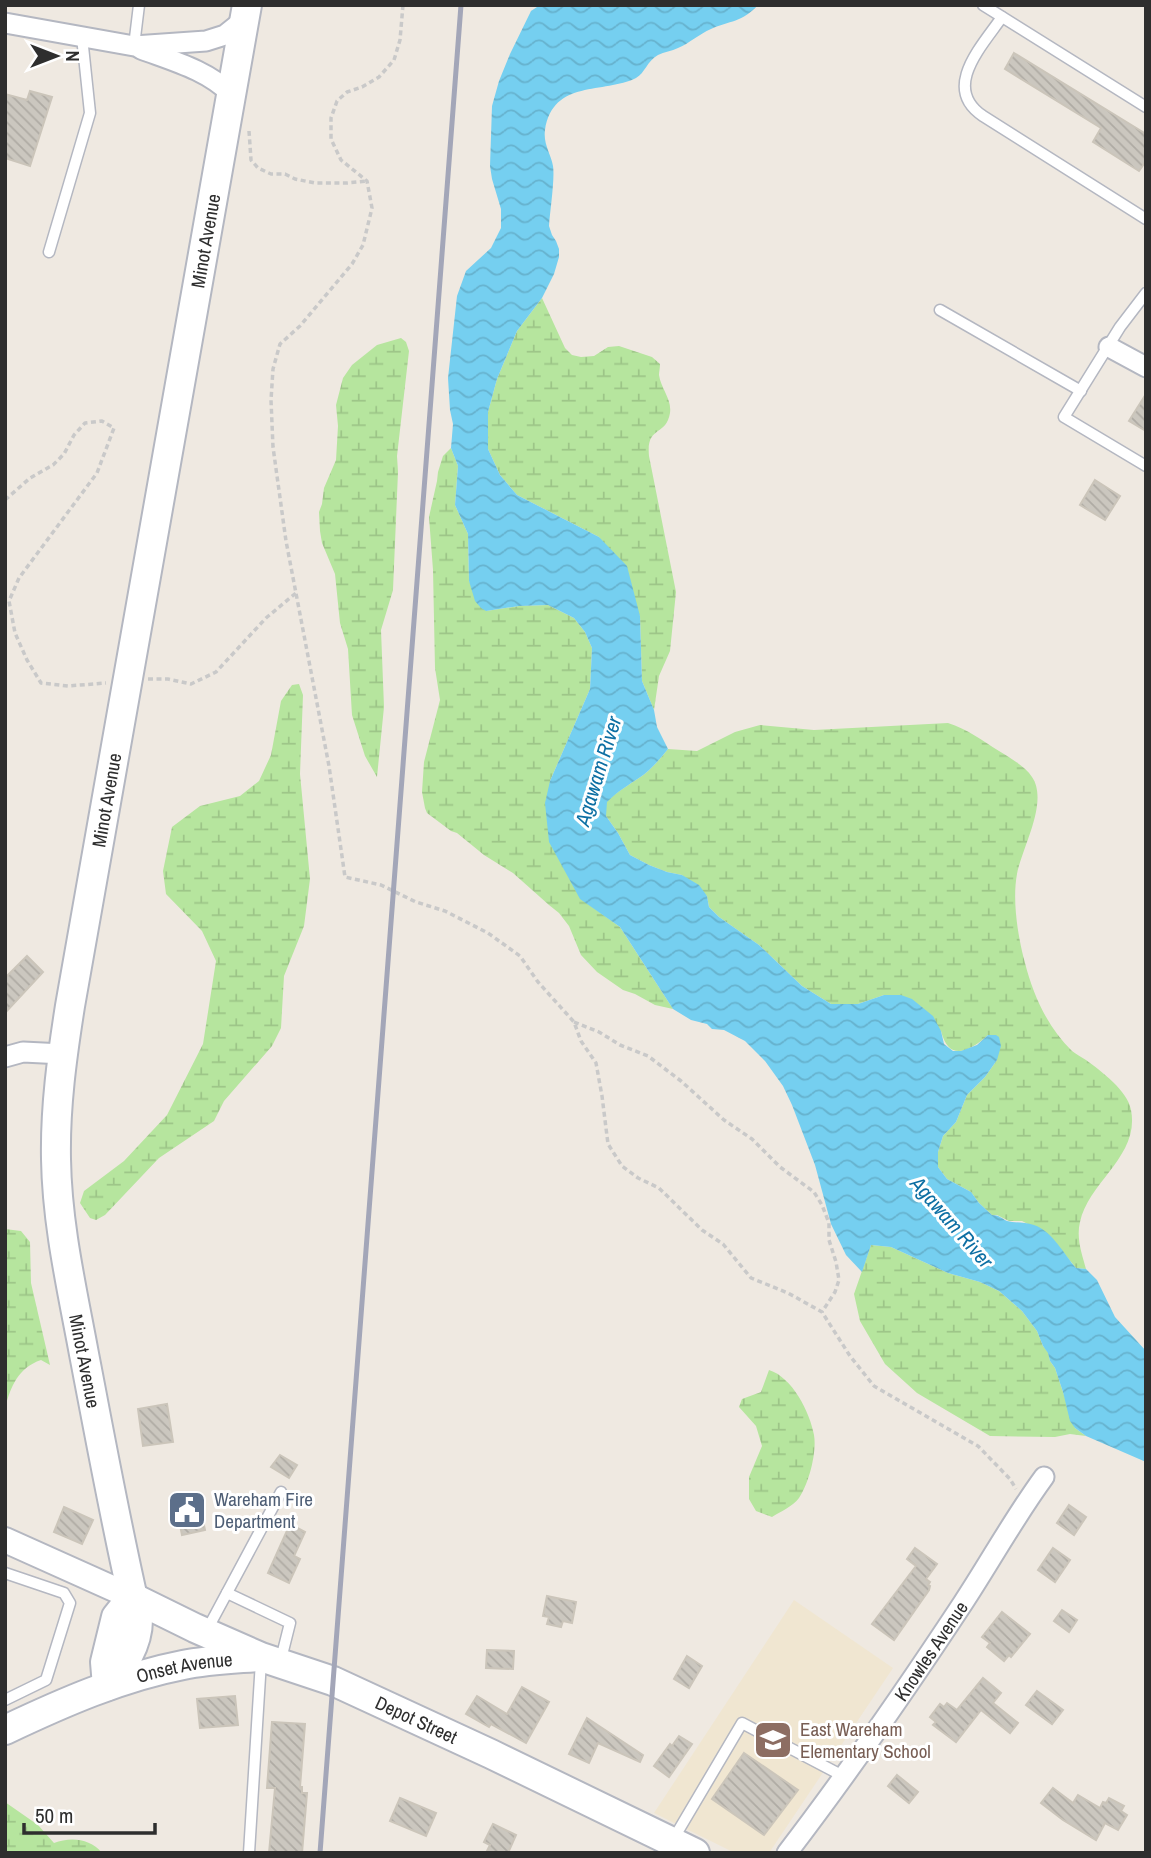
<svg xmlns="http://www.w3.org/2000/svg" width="1151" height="1858" viewBox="0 0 1151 1858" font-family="'Archivo Narrow',sans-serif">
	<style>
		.education { fill: #f0e6d1 }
		.wetland { fill: url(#wetland-marsh) }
		.water { fill: url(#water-waves) }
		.building { fill: url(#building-back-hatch); stroke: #cbc5ba; stroke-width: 2 }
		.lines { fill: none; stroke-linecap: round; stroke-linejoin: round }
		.service-casing { stroke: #b4b7c1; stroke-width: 13 }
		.minor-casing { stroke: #b4b7c1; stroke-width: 23 }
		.tertiary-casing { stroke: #b4b7c1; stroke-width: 28 }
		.secondary-casing { stroke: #b4b7c1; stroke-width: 32 }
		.path { stroke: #c9c9c9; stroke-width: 3.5; stroke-dasharray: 5 3.5; stroke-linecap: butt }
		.service { stroke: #fff; stroke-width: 10 }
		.minor { stroke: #fff; stroke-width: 19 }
		.tertiary { stroke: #fff; stroke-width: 24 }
		.secondary { stroke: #fff; stroke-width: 28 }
		.rail { stroke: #a3a6b8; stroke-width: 5 }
		.labels { text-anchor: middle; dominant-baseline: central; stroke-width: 6; stroke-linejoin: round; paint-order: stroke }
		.street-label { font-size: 19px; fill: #2e2e2e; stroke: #fff }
		.service-label { font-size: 19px; fill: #4e5e75; stroke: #fff; text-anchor: start }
		.education-label { font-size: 19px; fill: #785e54; stroke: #fff; text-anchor: start }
		.water-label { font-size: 21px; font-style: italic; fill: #0d6fa3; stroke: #fff }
	</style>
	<defs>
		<pattern id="wetland-marsh" width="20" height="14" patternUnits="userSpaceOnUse" patternTransform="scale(1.75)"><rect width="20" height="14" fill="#b6e59e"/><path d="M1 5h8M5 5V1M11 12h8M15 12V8" fill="none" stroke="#9dc588"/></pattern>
		<pattern id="water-waves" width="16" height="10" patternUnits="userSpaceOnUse" patternTransform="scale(1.75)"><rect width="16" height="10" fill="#75cff0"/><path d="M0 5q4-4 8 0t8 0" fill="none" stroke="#66b2ce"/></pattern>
		<pattern id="building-back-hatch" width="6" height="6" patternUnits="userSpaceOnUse" patternTransform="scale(1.75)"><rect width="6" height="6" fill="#cbc7bf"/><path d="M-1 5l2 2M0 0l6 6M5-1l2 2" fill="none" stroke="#afaba4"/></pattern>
	</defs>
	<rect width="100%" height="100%" fill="#efe9e1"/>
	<path class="education" d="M 794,1600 L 893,1668 L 769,1853 L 735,1853 L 654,1813 Z"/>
	<g class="wetland">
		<path d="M 542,298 L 565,348 L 572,355 L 581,357 L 594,356 L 608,347 L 619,346 L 652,357 L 660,364 C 660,368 659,372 659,375 C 661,389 672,399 670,413 C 666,437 646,425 649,456 L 676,592 L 670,651 L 659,676 L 654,710 L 642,681 L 640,616 L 599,537 L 517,495 L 500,475 L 488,449 L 488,412 L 497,379 L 517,331 Z"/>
		<path d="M 401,338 L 406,342 L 409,351 L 397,456 L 398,472 L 393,590 L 381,630 L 384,707 L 377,777 L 365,756 L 352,715 L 348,649 L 340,623 L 335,574 L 322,543 L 320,531 L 319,512 L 322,504 L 324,488 L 336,460 L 338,426 L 336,405 L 343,378 L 352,365 L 377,345 Z"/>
		<path d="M 451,448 L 458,466 L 455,505 L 468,534 L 469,581 L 486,611 L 519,606 L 548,605 L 574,618 L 585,632 L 592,648 L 590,689 L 550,781 L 580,898 L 620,927 L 673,1009 L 655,1005 L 635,994 L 623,990 L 597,972 L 581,955 L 569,926 L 559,913 L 549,905 L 513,873 L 484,855 L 457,833 L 451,831 L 427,813 L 425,808 L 422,792 L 424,762 L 440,700 L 435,668 L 433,570 L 429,517 L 437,481 L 438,472 L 443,456 Z"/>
		<path d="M 299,684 L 303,695 L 300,774 L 310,879 L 304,926 L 284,976 L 281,1028 L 272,1046 L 224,1101 L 214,1121 L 159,1158 L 105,1215 L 96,1220 L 90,1218 L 80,1203 L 84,1191 L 124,1161 L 167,1115 L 203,1044 L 216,961 L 202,931 L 166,894 L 163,871 L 172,827 L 200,806 L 240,796 L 259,781 L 271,755 L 281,701 L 292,685 Z"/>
		<path d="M 948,723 C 967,729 983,741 999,751 C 1010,758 1025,766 1032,777 C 1049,802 1022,847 1017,874 C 1012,901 1018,937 1025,963 C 1033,995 1048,1028 1072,1051 C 1076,1054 1081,1057 1086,1060 C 1101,1071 1128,1091 1131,1110 C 1140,1156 1089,1181 1080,1222 C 1076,1238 1082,1254 1086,1269 L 1076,1268 L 1049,1235 L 1022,1221 L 1009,1221 L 997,1215 L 992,1215 L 979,1203 L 971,1192 L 947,1179 L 938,1167 L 938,1152 L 943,1136 L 956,1122 L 967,1095 L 985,1077 L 997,1060 L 988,1035 C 970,1051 949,1063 941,1031 L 884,995 L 858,1004 L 831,1004 L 802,986 L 759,945 L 719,917 L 709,907 L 707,896 L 682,875 L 667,872 L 649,865 L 630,855 L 618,833 L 606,816 L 606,802 C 619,790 626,787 639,778 C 651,770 660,759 668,749 L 697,751 L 735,732 L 760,725 L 814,730 Z"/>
		<path d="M 5,1229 L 21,1231 L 30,1242 L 31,1283 L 50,1365 L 41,1360 C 18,1368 11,1386 5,1408 Z"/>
		<path d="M 871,1245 L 891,1247 L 948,1273 L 980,1282 L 999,1291 L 1022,1311 L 1037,1331 L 1043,1346 L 1048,1352 L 1050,1361 L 1055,1368 L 1075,1428 L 1086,1436 L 1070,1434 L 1055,1437 L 990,1436 L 917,1393 L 885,1364 L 860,1321 L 854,1294 Z"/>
		<path d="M 769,1370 C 792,1377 810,1412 814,1435 C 817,1452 809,1483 799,1498 C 793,1506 780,1512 772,1517 L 756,1511 L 749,1499 L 749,1477 L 762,1446 L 756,1426 L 739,1407 L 742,1399 L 761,1392 Z"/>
		<path d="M 5,1802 L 38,1825 L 54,1843 C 70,1837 90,1838 102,1853 L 5,1853 Z"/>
	</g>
	<path class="water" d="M 540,5 L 758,5 C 743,22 729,21 711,29 C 699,34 690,43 678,48 C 672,51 664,52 658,55 C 647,61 645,73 636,78 C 604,94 553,79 545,130 C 543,144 551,154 553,166 C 555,179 550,211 549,226 L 552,235 L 556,241 L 559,249 L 559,257 L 554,274 L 542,298 L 517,331 L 497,379 L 488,412 L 488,449 L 500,475 L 517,495 L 599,537 L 627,566 L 640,616 L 642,681 L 654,710 L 657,727 L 668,749 C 660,759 651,770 639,778 C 626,787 619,790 607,802 L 606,816 L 618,833 L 630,855 L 649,865 L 667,872 L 682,875 L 699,885 L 707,896 L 709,907 L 719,917 L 759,945 L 802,986 L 831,1004 L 858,1004 L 884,995 L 901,995 L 912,999 L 933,1016 L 941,1031 L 944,1044 L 953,1051 L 961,1051 L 977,1045 L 988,1035 L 996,1035 L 999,1037 L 1001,1046 L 997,1060 L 985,1077 L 967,1095 L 956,1122 L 943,1136 L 938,1152 L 938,1167 L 947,1179 L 971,1192 L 979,1203 L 992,1215 C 999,1215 1001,1218 1007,1221 C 1015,1223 1025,1222 1034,1225 C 1052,1231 1064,1254 1076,1268 L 1086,1269 L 1097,1280 L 1115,1317 L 1146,1351 L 1146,1462 L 1086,1436 L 1075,1428 L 1070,1421 L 1063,1392 L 1055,1368 L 1050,1361 L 1048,1353 L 1043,1346 L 1037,1331 L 1022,1311 L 999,1291 L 980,1282 L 948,1273 L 891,1247 L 871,1245 L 862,1272 L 846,1255 L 831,1224 L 815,1165 L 792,1105 L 783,1086 L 765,1061 L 745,1041 L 724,1030 L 712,1029 L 707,1024 L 691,1020 L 673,1009 L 620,927 L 580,899 L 549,842 L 545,803 L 550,781 L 590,689 L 592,648 L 585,632 L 574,618 L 548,605 L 519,606 L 486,611 L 481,608 L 475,601 L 469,581 L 468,534 L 455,505 L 458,466 L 451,448 L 453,424 L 450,410 L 448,378 L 457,296 L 466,271 L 491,248 L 501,228 L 501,209 L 492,179 L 490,166 L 492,106 L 499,81 L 510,54 L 531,11 Z"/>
	<g class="building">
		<path d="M 1014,53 L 1146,134 L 1146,161 L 1139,171 L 1093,142 L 1101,128 L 1005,69 Z"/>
		<path d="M 30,91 L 52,97 L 30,166 L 5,158 L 5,94 L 27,100 Z"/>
		<path d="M 1146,394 L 1146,431 L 1129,421 Z"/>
		<path d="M 1095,480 L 1120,496 L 1105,520 L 1080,505 Z"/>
		<path d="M 27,956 L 43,972 L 5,1013 L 5,978 Z"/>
		<path d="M 167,1404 L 173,1442 L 143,1446 L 138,1409 Z"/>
		<path d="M 280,1455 L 297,1465 L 289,1478 L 271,1467 Z"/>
		<path d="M 197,1493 L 205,1530 L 182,1535 L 180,1525 L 176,1526 L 171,1499 Z"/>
		<path d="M 1069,1505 L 1086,1517 L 1074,1535 L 1057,1523 Z"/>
		<path d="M 64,1507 L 93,1520 L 82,1544 L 54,1532 Z"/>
		<path d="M 290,1524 L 305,1532 L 294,1556 L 300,1559 L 289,1583 L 268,1573 Z"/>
		<path d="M 915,1548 L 937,1564 L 926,1579 L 930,1582 L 928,1585 L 930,1586 L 929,1590 L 894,1640 L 872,1624 L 916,1566 L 907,1559 Z"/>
		<path d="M 1053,1548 L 1070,1560 L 1055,1582 L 1038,1570 Z"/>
		<path d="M 547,1596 L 576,1602 L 572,1623 L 563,1621 L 561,1627 L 547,1624 L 549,1617 L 543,1616 Z"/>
		<path d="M 1062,1610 L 1077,1620 L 1069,1632 L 1054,1621 Z"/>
		<path d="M 1002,1612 L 1030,1634 L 1011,1657 L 1009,1655 L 1004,1661 L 987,1647 L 990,1643 L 982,1637 Z"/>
		<path d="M 487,1650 L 514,1651 L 513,1669 L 486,1668 Z"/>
		<path d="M 687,1656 L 702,1666 L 689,1688 L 674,1679 Z"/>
		<path d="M 983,1678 L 1001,1693 L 993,1703 L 1018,1723 L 1010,1733 L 981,1710 L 956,1742 L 933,1725 L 936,1722 L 930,1717 L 940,1704 L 944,1707 L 947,1703 L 957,1710 Z"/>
		<path d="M 522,1687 L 549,1702 L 526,1743 L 491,1724 L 489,1727 L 466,1714 L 477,1696 L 507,1714 Z"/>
		<path d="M 1037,1691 L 1063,1710 L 1052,1724 L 1026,1705 Z"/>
		<path d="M 235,1696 L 238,1725 L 200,1728 L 197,1699 Z"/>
		<path d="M 587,1718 L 643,1755 L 640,1762 L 598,1743 L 589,1763 L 569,1754 Z"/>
		<path d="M 272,1722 L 305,1724 L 300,1787 L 302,1787 L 302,1793 L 307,1793 L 302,1853 L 269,1853 L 275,1788 L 267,1788 Z"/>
		<path d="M 679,1736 L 692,1744 L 669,1777 L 654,1766 L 670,1744 L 672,1746 Z"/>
		<path d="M 744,1753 L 798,1790 L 764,1835 L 712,1799 Z"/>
		<path d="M 897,1775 L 918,1792 L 909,1803 L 888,1786 Z"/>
		<path d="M 1053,1788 L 1073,1803 L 1078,1795 L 1100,1808 L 1103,1802 L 1106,1803 L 1109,1798 L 1124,1806 L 1121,1811 L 1127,1815 L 1118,1830 L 1105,1823 L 1096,1840 L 1063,1820 L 1041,1803 Z"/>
		<path d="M 400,1798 L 436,1813 L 426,1836 L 390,1821 Z"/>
		<path d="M 493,1824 L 516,1835 L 508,1853 L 486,1853 L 490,1845 L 484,1842 Z"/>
	</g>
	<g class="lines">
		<defs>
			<g id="service">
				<path d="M 983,5 L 1146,107"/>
				<path d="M 1002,17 C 982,46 941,88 983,116 L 1146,219"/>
				<path d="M 134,46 L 139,5"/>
				<path d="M 49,252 L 90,113 L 82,37"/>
				<path d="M 1146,293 L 1120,327 L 1064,417 L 1146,466"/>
				<path d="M 940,310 L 1081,391"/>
				<path d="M 5,1573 L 64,1593 L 70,1603 L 46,1680 L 5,1700"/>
				<path d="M 227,1593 L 290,1623 L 280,1663"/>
				<path d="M 207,1630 L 281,1492"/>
				<path d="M 674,1838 L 742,1723 L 843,1776"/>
				<path d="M 249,1853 L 261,1661"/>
			</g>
			<g id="minor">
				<path d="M 5,23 L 134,46 L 206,41 L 225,35 L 245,19"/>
				<path d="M 141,49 C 173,61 207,70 231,94"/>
				<path d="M 1109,347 L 1146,367"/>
				<path d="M 5,1057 L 23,1052 L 63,1054"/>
				<path id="s1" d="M 787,1853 C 849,1772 907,1688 963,1603 C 990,1562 1014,1518 1044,1477"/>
			</g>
			<path id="tertiary" d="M 5,1540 L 132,1597"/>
			<g id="secondary">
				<path id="s2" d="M 132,1597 L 195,1628 L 261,1657 L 333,1681 L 491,1754 L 695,1853"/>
				<path id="s3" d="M 107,1686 C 123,1667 138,1645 138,1620 C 117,1531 101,1442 84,1354 C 72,1289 57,1225 56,1159 C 55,1107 62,1057 70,1006 L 247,5"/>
				<path d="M 107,1686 L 105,1662 L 116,1617 L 132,1597"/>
				<path id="s4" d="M 5,1730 C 62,1703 121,1677 183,1665 C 207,1660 233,1659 258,1657"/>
			</g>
		</defs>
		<use href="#service" class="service-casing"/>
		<use href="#minor" class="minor-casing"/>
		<use href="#tertiary" class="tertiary-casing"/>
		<use href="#secondary" class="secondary-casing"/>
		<g class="path">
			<path d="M 403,5 L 400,40 L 394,60 L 379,77 L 362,87 L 347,92 L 337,101 L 331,118 L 331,139 L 341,160 L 367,181 L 372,208 L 363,245 L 352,264 L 300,326 L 280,344 L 273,369 L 271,400 L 273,447 L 286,541 L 329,766 L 345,877 L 381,885 L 416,902 L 445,911 L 488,933 L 520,956 L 538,982 L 574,1022 L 581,1041 L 596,1063 L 602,1096 L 608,1144 L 622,1166 L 638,1178 L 659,1188 L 702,1230 L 723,1244 L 751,1278 L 788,1293 L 822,1312 L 850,1356 L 874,1386 L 978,1446 L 1010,1479 L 1016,1489"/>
			<path d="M 249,131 L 251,160 L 258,168 L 271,174 L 285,174 L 295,179 L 315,183 L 347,183 L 367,181"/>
			<path d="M 5,500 L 30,478 L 53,465 L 64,454 L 74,435 L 85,423 L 102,421 L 114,428 L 97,473 L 19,578 L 9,601 L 15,633 L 27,660 L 41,683 L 68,686 L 106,683"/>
			<path d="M 148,679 L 168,679 L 191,684 L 216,672 L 266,618 L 296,593"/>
			<path d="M 574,1022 L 599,1032 L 620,1045 L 648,1056 L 681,1081 L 724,1120 L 752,1139 L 780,1167 L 814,1192 L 822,1205 L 829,1223 L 829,1240 L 836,1262 L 839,1280 L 835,1292 L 822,1312"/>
		</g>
		<use href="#service" class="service"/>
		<use href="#minor" class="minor"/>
		<use href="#tertiary" class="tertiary"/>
		<use href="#secondary" class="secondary"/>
		<path class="rail" d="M 320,1853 L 461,5"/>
	</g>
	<defs>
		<symbol id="civic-square" viewBox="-11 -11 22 22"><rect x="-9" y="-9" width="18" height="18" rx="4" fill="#5c6f8a" stroke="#fff"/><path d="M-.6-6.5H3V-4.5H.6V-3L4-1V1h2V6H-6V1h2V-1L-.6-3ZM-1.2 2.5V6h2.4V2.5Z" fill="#fff"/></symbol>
		<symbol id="school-square" viewBox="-11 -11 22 22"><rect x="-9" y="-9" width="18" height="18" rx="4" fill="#8d6e63" stroke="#fff"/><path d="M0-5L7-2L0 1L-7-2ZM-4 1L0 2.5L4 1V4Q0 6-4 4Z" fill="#fff"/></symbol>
	</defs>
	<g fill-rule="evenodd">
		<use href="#civic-square" x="165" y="1488" width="44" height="44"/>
		<use href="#school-square" x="751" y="1718" width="44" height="44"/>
	</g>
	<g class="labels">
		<g class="street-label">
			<text stroke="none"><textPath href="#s3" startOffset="1474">Minot Avenue</textPath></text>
			<text stroke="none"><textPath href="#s3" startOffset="906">Minot Avenue</textPath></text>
			<text transform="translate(85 1361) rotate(79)">Minot Avenue</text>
			<text stroke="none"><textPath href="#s1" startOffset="248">Knowles Avenue</textPath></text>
			<text stroke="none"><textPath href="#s4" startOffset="191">Onset Avenue</textPath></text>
			<text stroke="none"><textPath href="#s2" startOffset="310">Depot Street</textPath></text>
		</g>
		<g class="service-label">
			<text x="214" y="1499">Wareham Fire<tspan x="214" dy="22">Department</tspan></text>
		</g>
		<g class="education-label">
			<text x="800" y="1729">East Wareham<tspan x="800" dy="22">Elementary School</tspan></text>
		</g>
		<g class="water-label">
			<text transform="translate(598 771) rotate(-73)">Agawam River</text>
			<text transform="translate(952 1222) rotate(49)">Agawam River</text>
		</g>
	</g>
	<rect width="1151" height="1858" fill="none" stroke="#2e2e2e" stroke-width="14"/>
	<g transform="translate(56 56) rotate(90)" stroke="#ffffff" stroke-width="5" paint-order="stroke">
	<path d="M0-5L12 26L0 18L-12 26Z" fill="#2e2e2e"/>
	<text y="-10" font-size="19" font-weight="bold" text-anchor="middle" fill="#2e2e2e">N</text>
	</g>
	<path d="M24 1823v10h131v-10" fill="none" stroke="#2e2e2e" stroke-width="3.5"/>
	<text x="35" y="1823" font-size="21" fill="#2e2e2e" stroke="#ffffff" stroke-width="5" paint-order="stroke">50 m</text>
</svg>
